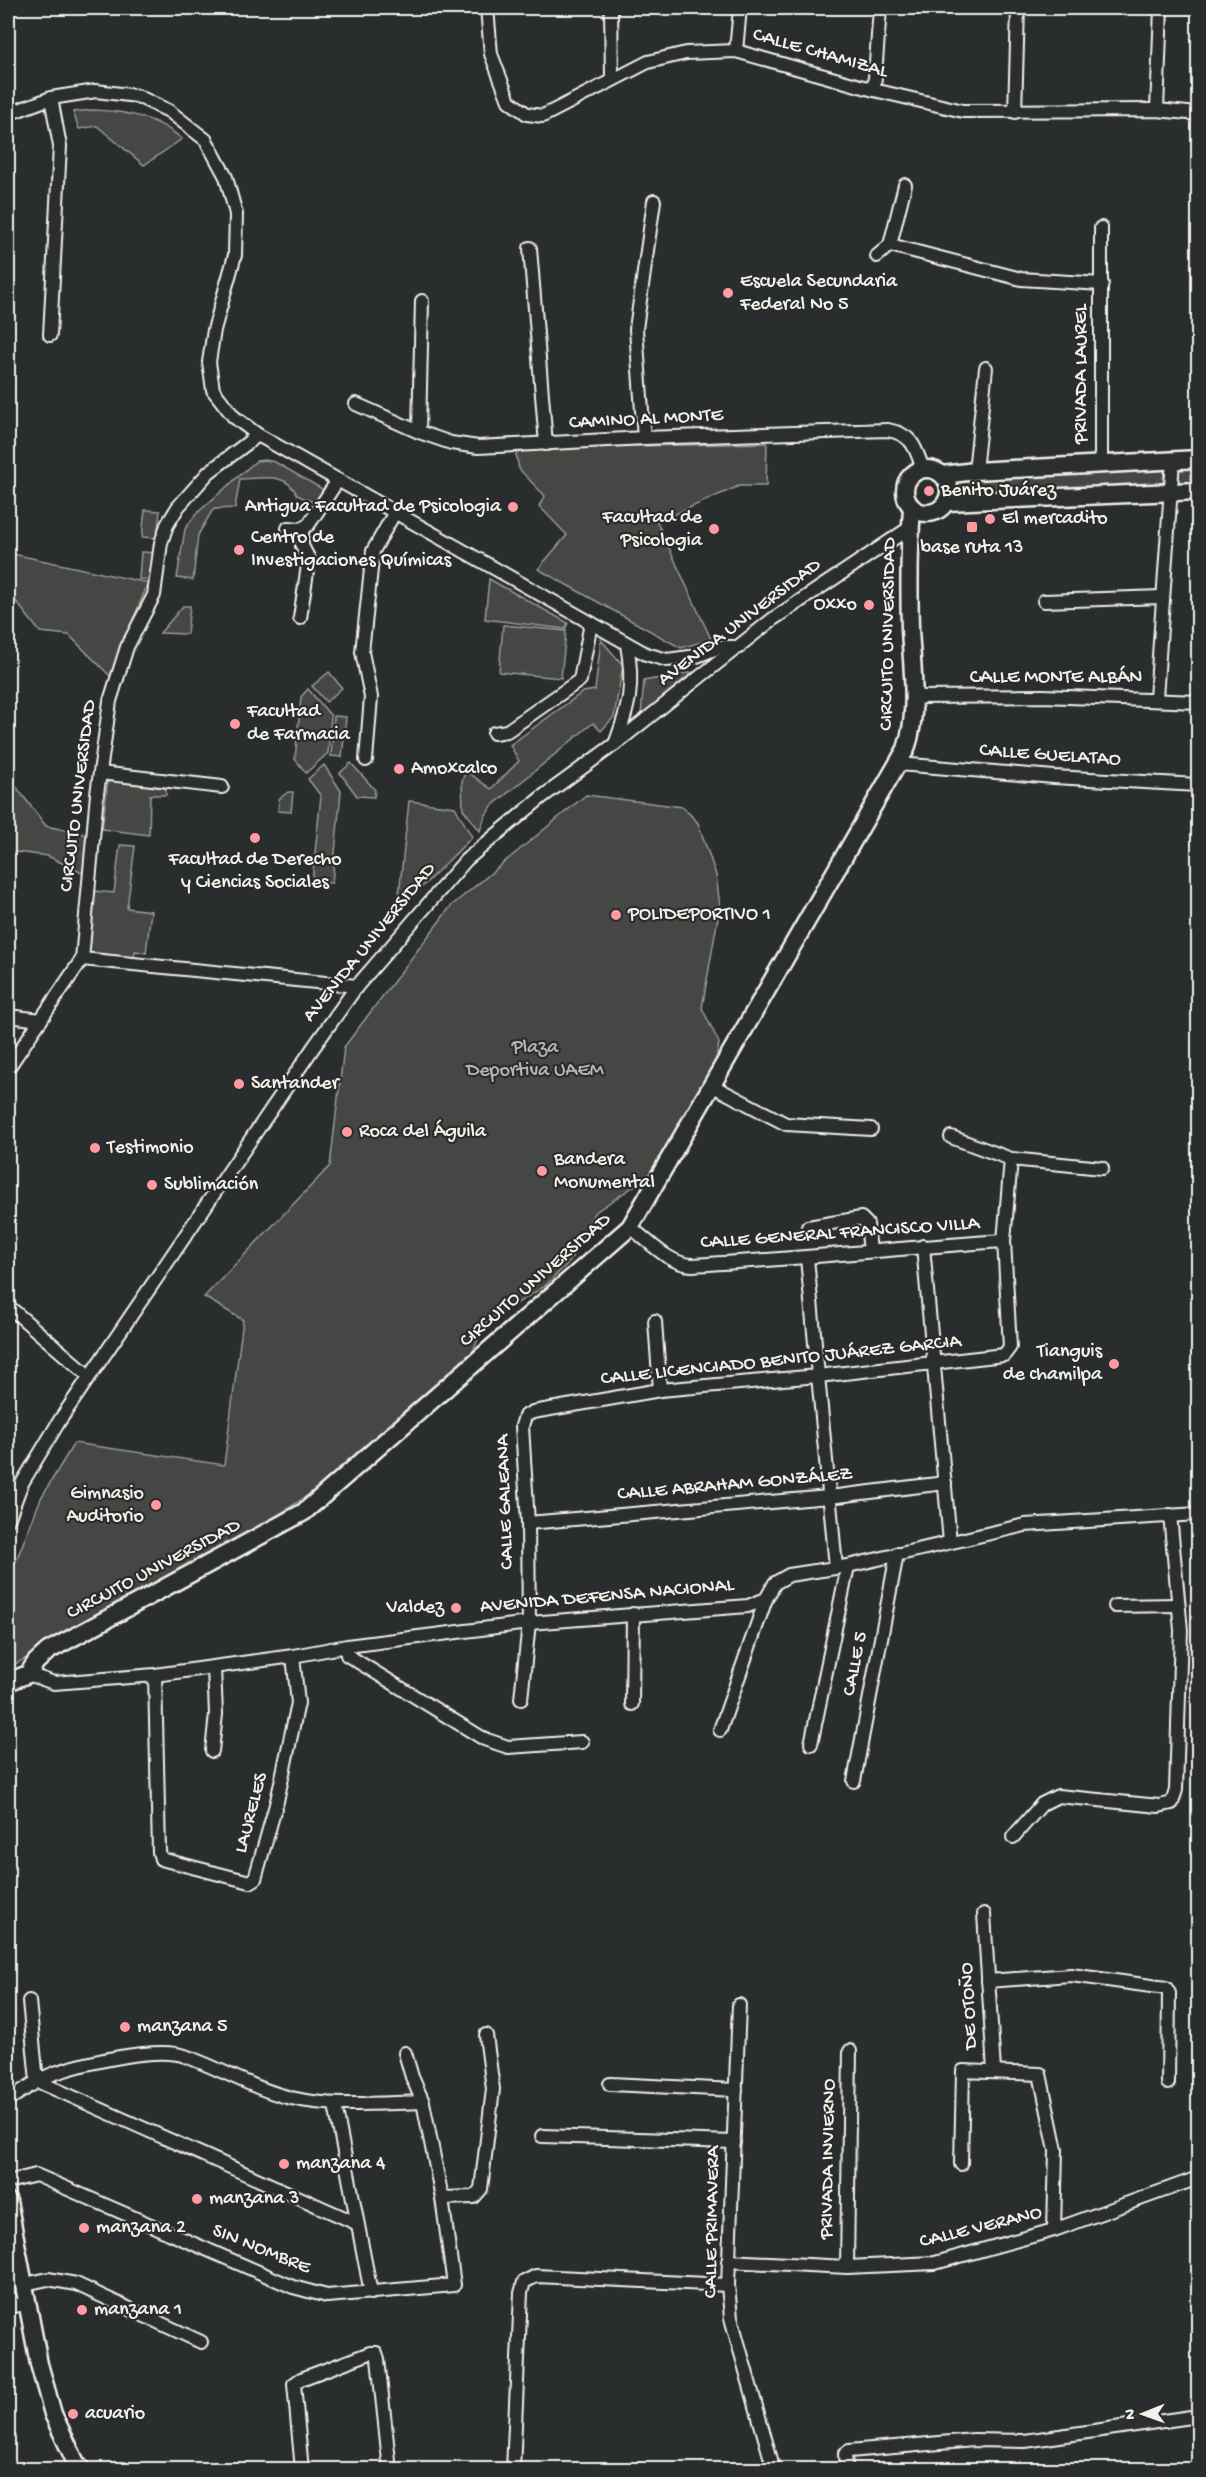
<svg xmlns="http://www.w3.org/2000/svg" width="1206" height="2477" viewBox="0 0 1206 2477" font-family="'Gochi Hand',sans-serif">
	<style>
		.green { fill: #444645; stroke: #9c9c96; stroke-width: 1.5 }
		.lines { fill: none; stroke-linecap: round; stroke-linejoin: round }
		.street-casing { stroke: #f4f1e8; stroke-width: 16 }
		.secondary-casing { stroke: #f4f1e8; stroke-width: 21 }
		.street { stroke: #2a2d2e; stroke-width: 12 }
		.secondary { stroke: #2a2d2e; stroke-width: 16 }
		.poi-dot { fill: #ff9aa2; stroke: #2a2d2e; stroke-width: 2 }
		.labels { text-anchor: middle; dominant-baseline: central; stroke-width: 4.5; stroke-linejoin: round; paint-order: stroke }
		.street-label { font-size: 20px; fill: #f4f1e8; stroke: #2a2d2e }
		.poi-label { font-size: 20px; fill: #f4f1e8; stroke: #2a2d2e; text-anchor: start }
		.park-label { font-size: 20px; fill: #b6b5af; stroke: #2a2d2e }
	</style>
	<rect width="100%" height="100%" fill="#2a2d2e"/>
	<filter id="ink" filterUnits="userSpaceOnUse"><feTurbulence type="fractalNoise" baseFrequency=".0167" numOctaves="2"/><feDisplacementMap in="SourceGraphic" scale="12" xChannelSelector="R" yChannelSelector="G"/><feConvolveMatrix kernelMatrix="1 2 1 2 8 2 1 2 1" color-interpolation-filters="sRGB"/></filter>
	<g filter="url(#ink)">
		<g class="green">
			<path d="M 94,110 C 124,111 159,118 182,139 L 144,165 L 97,126 L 79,129 L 73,112 Z"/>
			<path d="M 767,443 L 766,486 L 739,486 L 657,522 L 711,639 L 681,648 L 538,569 L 567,535 L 539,506 L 545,496 L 519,469 L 515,449 Z"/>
			<path d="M 265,460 L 275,462 L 324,490 L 322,497 L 315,503 L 297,495 C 286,471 262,479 240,479 L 235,508 L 215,509 L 212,511 L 198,535 L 193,580 L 177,578 L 185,529 L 196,514 L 256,461 Z"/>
			<path d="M 1198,463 L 1198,485 L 1175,487 L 1178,464 Z"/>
			<path d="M 1165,468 L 1162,486 L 955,497 L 955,478 Z"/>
			<path d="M 145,510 L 160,511 L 157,538 L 142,537 Z"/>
			<path d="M 141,552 L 156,553 L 154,580 L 139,579 Z"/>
			<path d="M 8,553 L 148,583 L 110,676 L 69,635 L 40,632 L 8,591 Z"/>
			<path d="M 489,579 L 568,623 L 565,629 L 485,619 Z"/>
			<path d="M 183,606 L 190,606 L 187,634 L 160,633 Z"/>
			<path d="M 503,625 L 566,631 L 561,678 L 499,672 Z"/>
			<path d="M 601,640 L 623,665 L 614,717 L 601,731 L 593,723 L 492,806 L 485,816 L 480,831 L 463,809 L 462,781 L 466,771 L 491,789 L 519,761 L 510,745 L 583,692 L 595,690 Z"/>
			<path d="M 329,672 L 342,688 L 326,702 L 312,686 Z"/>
			<path d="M 693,672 L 641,715 L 644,681 Z"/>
			<path d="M 308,689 L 331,716 L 328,753 L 306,773 L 295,759 L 301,697 Z"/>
			<path d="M 334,716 L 346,717 L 342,757 L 331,756 Z"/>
			<path d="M 351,763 L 375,790 L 374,797 L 357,796 L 340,773 Z"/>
			<path d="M 324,765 L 341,791 L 332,883 L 312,881 L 321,796 L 308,779 Z"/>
			<path d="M 8,776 L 46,826 L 89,835 L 84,874 L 48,856 L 8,851 Z"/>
			<path d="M 108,780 L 166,788 L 166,795 L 150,795 L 149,835 L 102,829 Z"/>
			<path d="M 288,792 L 293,792 L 291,812 L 278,811 L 279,799 Z"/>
			<path d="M 586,795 L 683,807 L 698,823 L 716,875 L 720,906 L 702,1008 L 719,1043 L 714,1071 L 655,1172 L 594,1213 L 570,1261 L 545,1286 L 484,1324 L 468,1364 L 311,1493 L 228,1549 L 8,1668 L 11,1644 L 8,1625 L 8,1581 L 41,1498 L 74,1443 L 224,1465 L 243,1320 L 204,1297 L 330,1166 L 344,1047 L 451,906 Z"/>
			<path d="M 409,801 L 455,807 L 472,837 L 411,898 L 399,895 Z"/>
			<path d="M 120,845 L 135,846 L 127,908 L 151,911 L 146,953 L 135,951 L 134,961 L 87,955 L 95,891 L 114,893 Z"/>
		</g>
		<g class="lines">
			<defs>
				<g id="street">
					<path d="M 487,8 L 491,54 L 509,101 L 527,114 L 543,116 L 648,62 L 686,53 L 736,51 L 874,90 L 963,111 L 1157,110 L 1198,114"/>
					<path d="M 611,8 L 612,79"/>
					<path d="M 736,51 L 740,8"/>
					<path d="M 874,90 L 880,8"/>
					<path d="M 1157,110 L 1161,8"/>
					<path d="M 1015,112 L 1018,8"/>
					<path d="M 8,114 L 51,98 L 96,91 L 137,96 L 169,111 L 206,140 L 226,177 L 236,214 L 235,255 L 214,330 L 209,362 L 213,390 L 234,417 L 258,435 L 646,654 L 667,660 L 697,656 L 720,647 L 739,647"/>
					<path d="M 890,245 L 1021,279 L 1102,284"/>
					<path d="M 530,248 L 546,444"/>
					<path d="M 877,256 L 890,245 L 905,185"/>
					<path d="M 50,335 L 60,146 L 51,98"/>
					<path d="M 356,404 L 419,432 L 451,443 L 478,447 L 644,438 L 888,430 C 913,435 915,447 923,469"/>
					<path d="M 419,432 L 422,301"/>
					<path d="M 644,438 L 636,329 L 654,201"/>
					<path d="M 1101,465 L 1101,228"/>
					<path d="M 975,471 L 986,368"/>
					<path d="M 288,528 L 302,529 L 309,524 L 338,480"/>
					<path d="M 1044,601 L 1162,597"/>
					<path d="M 300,618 L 309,559 L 302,546 L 302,529"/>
					<path d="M 913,697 L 1043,696 L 1198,702"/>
					<path d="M 1156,698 L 1173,460"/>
					<path d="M 494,733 L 507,731 L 580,680 L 591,623"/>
					<path d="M 615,744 C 630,705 634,685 627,644"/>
					<path d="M 366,760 L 371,697 L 362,652 L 373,551 L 395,512"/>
					<path d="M 899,764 L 1054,777 L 1198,785"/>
					<path d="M 100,773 L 222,787"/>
					<path d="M 82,959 L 357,986"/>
					<path d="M 8,1016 L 41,1020"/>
					<path d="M 8,1068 L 82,959 L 97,794 L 110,701 L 127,647 L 154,595 L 161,543 L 167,525 L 178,507 L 209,472 L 258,435"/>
					<path d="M 713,1086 L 786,1124 L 871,1129"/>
					<path d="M 951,1137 L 1011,1159 L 1102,1168"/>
					<path d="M 630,1227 C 648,1240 668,1264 692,1265 C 796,1259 900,1248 1004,1241"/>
					<path d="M 808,1227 L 861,1218 L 867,1224 L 870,1251"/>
					<path d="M 923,1246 L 950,1542"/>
					<path d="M 807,1258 L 836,1567"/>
					<path d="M 8,1306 L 89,1376"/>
					<path d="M 655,1321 L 660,1390"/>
					<path d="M 8,1520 L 21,1485 L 60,1420 L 313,1048 L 357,986 L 466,860 L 542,797 L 615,744 L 773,619 L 911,527"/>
					<path d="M 528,1523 L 829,1497 L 945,1483"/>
					<path d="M 1115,1606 L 1178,1605"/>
					<path d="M 347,1655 L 484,1739 L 508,1747 L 582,1742"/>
					<path d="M 28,1674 L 54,1683 L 155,1675 L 293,1656 L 347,1646 L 529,1623 L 748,1606 L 766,1599 L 775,1583 L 789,1575 L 848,1566 L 1025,1525 L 1198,1514"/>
					<path d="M 155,1675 L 159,1852 L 161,1859 L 250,1882 L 255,1879 L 277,1801 L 298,1703 L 293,1656"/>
					<path d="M 521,1699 L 529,1623 L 528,1523 L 522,1426 L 525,1416 L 533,1412 L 660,1390 L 818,1376 L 1004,1355 L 1010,1347 L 1004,1241 L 1011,1159"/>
					<path d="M 632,1704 L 633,1614"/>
					<path d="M 720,1730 L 766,1599"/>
					<path d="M 811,1744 L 848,1566"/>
					<path d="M 212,1751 L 216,1714 L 214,1668"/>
					<path d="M 854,1781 L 897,1554"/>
					<path d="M 1013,1837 L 1042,1804 L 1058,1796 L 1159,1806 L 1172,1803 L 1176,1790 L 1181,1630 L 1170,1515"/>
					<path d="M 984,1914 L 994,2071"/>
					<path d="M 988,1981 L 1071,1975 L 1166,1988 L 1169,1993 L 1168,2083"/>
					<path d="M 29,2001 L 37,2081 L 356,2223"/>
					<path d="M 739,2005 L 728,2285 L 731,2318 L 774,2470"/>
					<path d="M 610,2084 L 736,2090"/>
					<path d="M 8,2100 C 23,2091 38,2079 55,2073 C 84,2063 157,2046 185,2056 C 221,2069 254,2089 291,2098 C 334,2108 379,2103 423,2102"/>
					<path d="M 335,2105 L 371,2293"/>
					<path d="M 542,2136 L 734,2142"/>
					<path d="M 961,2164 L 963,2071 L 1040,2074 L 1056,2150 L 1054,2230"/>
					<path d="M 8,2182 L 36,2175 L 293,2287 L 327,2296 L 454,2285 L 442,2198 L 423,2102 L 412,2077 L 405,2053"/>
					<path d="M 442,2198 L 474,2197 L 481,2189 L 493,2089 L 486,2035"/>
					<path d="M 728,2261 L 847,2267 L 935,2263 L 1054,2230 L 1198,2178"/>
					<path d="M 847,2267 L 850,2051"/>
					<path d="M 25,2284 L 48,2279 L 76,2284 L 201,2342"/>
					<path d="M 8,2307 L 29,2303"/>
					<path d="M 302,2470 L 294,2384 L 301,2379 L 370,2353 L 376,2353 L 378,2359 L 390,2470"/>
					<path d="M 513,2470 L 521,2293 L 524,2282 L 536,2276 L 728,2285"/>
					<path d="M 846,2470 L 845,2454 L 849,2451 L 974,2440 L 1025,2441 L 1198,2416"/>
				</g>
				<g id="secondary">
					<circle cx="927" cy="491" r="22"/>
					<path d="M 943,475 L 975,471 L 1198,459"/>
					<path d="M 948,502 L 1198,491"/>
					<path d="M 8,1682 L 28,1674 L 36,1662 L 48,1651 L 304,1512 L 630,1227 L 906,749 C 919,712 912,668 910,629 C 909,589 909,548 912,508"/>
					<path d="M 8,2201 L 39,2364 L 53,2414 L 76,2463 L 82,2470"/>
				</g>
			</defs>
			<use href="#street" class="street-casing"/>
			<use href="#secondary" class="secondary-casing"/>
			<use href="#street" class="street"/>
			<use href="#secondary" class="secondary"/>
		</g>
	</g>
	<g class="poi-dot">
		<circle cx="728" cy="293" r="6"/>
		<circle cx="929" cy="491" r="6"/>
		<circle cx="513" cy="507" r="6"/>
		<circle cx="990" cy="519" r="6"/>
		<rect x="966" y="521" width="12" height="12" rx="3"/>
		<circle cx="714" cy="529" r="6"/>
		<circle cx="239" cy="550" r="6"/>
		<circle cx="869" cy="605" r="6"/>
		<circle cx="235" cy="724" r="6"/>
		<circle cx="399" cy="769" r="6"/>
		<circle cx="255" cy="838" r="6"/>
		<circle cx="616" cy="915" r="6"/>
		<circle cx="239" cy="1084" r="6"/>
		<circle cx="347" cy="1132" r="6"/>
		<circle cx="95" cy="1148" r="6"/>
		<circle cx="542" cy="1171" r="6"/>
		<circle cx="152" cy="1185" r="6"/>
		<circle cx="1114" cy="1364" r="6"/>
		<circle cx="156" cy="1505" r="6"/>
		<circle cx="456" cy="1608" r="6"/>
		<circle cx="125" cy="2027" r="6"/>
		<circle cx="284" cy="2164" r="6"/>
		<circle cx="197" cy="2199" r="6"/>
		<circle cx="84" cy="2228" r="6"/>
		<circle cx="82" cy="2310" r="6"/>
		<circle cx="73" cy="2414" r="6"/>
	</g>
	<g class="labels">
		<g class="street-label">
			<text transform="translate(820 54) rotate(16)">CALLE CHAMIZAL</text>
			<text transform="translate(1082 374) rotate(-90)">PRIVADA LAUREL</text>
			<text transform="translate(646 420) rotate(-3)">CAMINO AL MONTE</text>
			<text transform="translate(740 623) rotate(-37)">AVENIDA UNIVERSIDAD</text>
			<text transform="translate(889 634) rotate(-89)">CIRCUITO UNIVERSIDAD</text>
			<text x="1056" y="678">CALLE MONTE ALBÁN</text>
			<text transform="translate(1050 756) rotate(4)">CALLE GUELATAO</text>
			<text transform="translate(79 796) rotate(-83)">CIRCUITO UNIVERSIDAD</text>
			<text transform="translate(370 943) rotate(-51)">AVENIDA UNIVERSIDAD</text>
			<text transform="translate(840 1234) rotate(-4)">CALLE GENERAL FRANCISCO VILLA</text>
			<text transform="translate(536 1281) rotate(-41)">CIRCUITO UNIVERSIDAD</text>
			<text transform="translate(781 1361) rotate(-6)">CALLE LICENCIADO BENITO JUÁREZ GARCIA</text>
			<text transform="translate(735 1485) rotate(-5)">CALLE ABRAHAM GONZÁLEZ</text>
			<text transform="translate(506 1502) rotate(-92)">CALLE GALEANA</text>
			<text transform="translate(154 1570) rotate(-28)">CIRCUITO UNIVERSIDAD</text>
			<text transform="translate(607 1597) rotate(-5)">AVENIDA DEFENSA NACIONAL</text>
			<text transform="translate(856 1664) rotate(-79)">CALLE 5</text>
			<text transform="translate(252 1813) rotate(-75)">LAURELES</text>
			<text transform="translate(970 2006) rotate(-93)">DE OTOÑO</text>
			<text transform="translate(829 2159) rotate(-89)">PRIVADA INVIERNO</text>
			<text transform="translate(713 2222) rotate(-89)">CALLE PRIMAVERA</text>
			<text transform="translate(981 2228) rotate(-14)">CALLE VERANO</text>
			<text transform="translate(261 2250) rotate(22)">SIN NOMBRE</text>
		</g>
		<g class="poi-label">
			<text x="740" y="282">Escuela Secundaria<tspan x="740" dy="23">Federal No 5</tspan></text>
			<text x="941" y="491">Benito Juárez</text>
			<text x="501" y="507" text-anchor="end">Antigua Facultad de Psicologia</text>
			<text x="702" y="518" text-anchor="end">Facultad de<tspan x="702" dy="23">Psicologia</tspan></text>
			<text x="1002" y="519">El mercadito</text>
			<text x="251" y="538">Centro de<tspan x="251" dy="23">Investigaciones Químicas</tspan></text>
			<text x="972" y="548" text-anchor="middle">base ruta 13</text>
			<text x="857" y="605" text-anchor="end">Oxxo</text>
			<text x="247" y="712">Facultad<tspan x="247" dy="23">de Farmacia</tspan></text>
			<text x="411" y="769">Amoxcalco</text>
			<text x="255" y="860" text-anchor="middle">Facultad de Derecho<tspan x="255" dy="23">y Ciencias Sociales</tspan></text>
			<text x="628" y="915">POLIDEPORTIVO 1</text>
			<text x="251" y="1084">Santander</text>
			<text x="359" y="1132">Roca del Águila</text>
			<text x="107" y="1148">Testimonio</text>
			<text x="554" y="1160">Bandera<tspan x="554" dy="23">Monumental</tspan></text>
			<text x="164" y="1185">Sublimación</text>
			<text x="1102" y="1352" text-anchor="end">Tianguis<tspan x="1102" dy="23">de chamilpa</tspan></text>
			<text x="144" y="1494" text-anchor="end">Gimnasio<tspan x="144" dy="23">Auditorio</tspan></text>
			<text x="444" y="1608" text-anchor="end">Valdez</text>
			<text x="137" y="2027">manzana 5</text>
			<text x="296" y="2164">manzana 4</text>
			<text x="209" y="2199">manzana 3</text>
			<text x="96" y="2228">manzana 2</text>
			<text x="94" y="2310">manzana 1</text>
			<text x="85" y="2414">acuario</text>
		</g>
		<g class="park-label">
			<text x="535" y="1048">Plaza<tspan x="535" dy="23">Deportiva UAEM</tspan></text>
		</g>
	</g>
	<rect width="1206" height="2477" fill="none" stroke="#2a2d2e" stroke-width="30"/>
	<rect x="15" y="15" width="1176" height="2447" fill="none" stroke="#f4f1e8" stroke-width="2" filter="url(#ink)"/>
	<g transform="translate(1143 2414) rotate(269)" stroke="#2a2d2e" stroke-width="4.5" paint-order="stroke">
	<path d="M0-4.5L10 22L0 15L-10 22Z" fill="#f4f1e8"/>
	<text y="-9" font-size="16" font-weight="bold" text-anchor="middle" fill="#f4f1e8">N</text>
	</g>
</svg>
